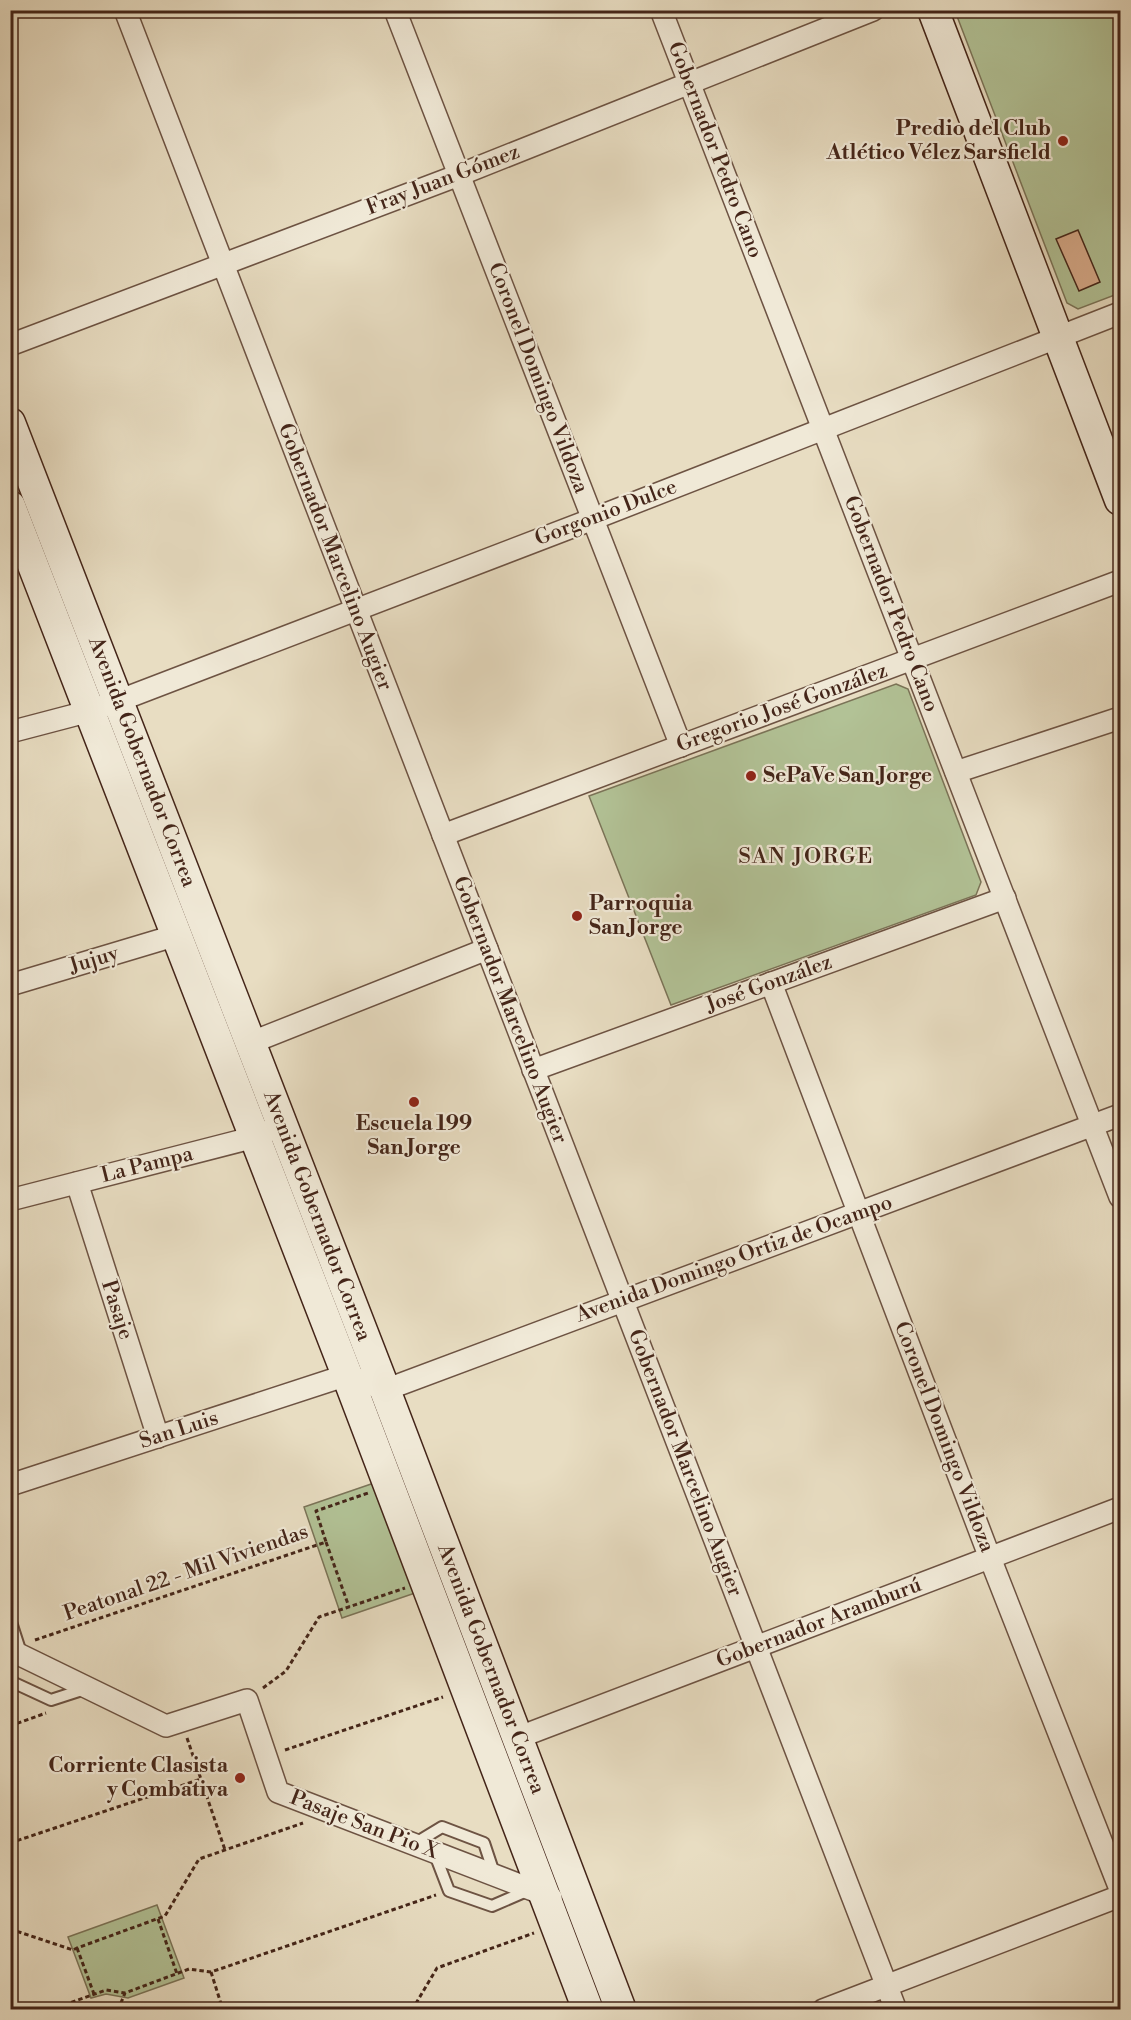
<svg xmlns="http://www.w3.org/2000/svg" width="1131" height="2020" viewBox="0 0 1131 2020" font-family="'Libre Bodoni',serif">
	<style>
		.green { fill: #b2c296; stroke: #7b7458; stroke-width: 1.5 }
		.building { fill: #d9ac8c; stroke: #442519; stroke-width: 1.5 }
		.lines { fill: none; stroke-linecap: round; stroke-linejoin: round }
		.lane-casing { stroke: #6d5343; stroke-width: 14 }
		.street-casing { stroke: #6d5343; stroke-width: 24 }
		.secondary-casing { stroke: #442519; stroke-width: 33 }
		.path { stroke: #442519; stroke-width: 3; stroke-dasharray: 4.5 3; stroke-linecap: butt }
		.lane { stroke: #f0e9d7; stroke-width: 10 }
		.street { stroke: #f0e9d7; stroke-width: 21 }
		.secondary { stroke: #f0e9d7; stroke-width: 30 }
		.poi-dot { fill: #8f2418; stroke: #f0e9d7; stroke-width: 2 }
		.labels { text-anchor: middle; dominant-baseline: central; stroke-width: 4.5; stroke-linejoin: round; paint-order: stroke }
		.poi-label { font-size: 21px; font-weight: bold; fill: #442519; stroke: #f0e9d7; text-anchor: end }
		.street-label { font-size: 21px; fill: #442519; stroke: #f0e9d7 }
		.neighbourhood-label { font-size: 22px; letter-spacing: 1.5px; fill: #442519; stroke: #f0e9d7 }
	</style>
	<rect width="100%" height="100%" fill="#e8ddc2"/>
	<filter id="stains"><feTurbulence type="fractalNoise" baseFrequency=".00333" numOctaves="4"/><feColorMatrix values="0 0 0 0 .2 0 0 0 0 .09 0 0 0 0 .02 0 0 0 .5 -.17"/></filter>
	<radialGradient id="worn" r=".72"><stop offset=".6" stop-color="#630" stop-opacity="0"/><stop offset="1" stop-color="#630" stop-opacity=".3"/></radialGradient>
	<g class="green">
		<path d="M 955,11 L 1120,11 L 1120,293 L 1078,309 L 1067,303 Z"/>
		<path d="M 896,684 L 908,689 L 981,882 L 976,895 L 671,1005 L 589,796 Z"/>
		<path d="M 377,1482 L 418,1592 L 342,1618 L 304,1507 Z"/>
		<path d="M 157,1905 L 184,1978 L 128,1998 L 106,1994 L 91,1998 L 68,1937 Z"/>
	</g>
	<path class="building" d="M 1078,230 L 1100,282 L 1079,291 L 1056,239 Z"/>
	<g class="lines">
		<defs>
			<g id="lane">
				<path d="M 10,1619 L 22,1656"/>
				<path d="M 10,1681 L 51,1700 L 85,1689"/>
				<path d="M 414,1844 L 442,1827 L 484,1843 L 495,1876"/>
				<path d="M 434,1852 L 449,1891 L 492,1906 L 529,1890"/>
			</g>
			<g id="street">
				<path d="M 125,10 L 896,2010"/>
				<path d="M 395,10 L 681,746"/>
				<path d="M 661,10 L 1120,1197"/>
				<path d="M 10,345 L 459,175 L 873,10"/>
				<path d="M 10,732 L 90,711 L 118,701 L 593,519 L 1120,313"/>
				<path d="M 956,772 L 1120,718"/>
				<path d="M 443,835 L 1120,581"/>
				<path d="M 771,983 L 990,1558 L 1120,1889"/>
				<path d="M 10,985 L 177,935"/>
				<path d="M 250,1043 L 487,949"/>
				<path d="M 533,1070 L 1005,898"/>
				<path d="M 77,1183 L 158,1437"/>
				<path d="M 10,1200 L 255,1137 L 268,1131"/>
				<path d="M 10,1485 L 347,1375 L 385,1390 L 1120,1115"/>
				<path d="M 10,1650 L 166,1726 L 247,1700 L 278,1792 L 551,1897"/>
				<path d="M 517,1738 L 1120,1508"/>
				<path d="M 823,2010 L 1120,1896"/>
			</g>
			<g id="secondary">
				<path d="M 933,10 L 1120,500"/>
				<path d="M 10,423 L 385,1390 L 621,2010"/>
				<path d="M 10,506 L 347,1375 L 588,2010"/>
			</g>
		</defs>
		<use href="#lane" class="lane-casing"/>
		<use href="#street" class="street-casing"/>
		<use href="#secondary" class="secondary-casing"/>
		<g class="path">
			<path d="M 326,1542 L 349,1607"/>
			<path d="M 35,1640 L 326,1542 L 316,1511 L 368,1493"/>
			<path d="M 263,1688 L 286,1671 L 319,1617 L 405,1588"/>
			<path d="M 10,1726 L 46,1713"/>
			<path d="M 187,1738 L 225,1850"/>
			<path d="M 285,1750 L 443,1697"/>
			<path d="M 10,1843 L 201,1779"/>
			<path d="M 158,1919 L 177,1974"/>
			<path d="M 10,1929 L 73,1950 L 77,1948 L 165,1916 L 199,1859 L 303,1823"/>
			<path d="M 77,1948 L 94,1994"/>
			<path d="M 211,1972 L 223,2010"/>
			<path d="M 50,2010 L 106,1990 L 125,1993 L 189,1969 L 211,1972 L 436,1895"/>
			<path d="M 118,2010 L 125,1993"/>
			<path d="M 412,2010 L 437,1968 L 534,1933"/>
		</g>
		<use href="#lane" class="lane"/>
		<use href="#street" class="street"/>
		<use href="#secondary" class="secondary"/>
	</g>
	<g class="poi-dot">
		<circle cx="1063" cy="141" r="6"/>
		<circle cx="751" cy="776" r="6"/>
		<circle cx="577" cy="916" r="6"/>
		<circle cx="414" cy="1102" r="6"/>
		<circle cx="240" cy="1778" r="6"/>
	</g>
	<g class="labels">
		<g class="poi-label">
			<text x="1051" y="129">Predio del Club<tspan x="1051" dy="24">Atlético Vélez Sarsfield</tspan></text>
			<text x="763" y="776" text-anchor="start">SePaVe San Jorge</text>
			<text x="589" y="904" text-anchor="start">Parroquia<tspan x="589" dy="24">San Jorge</tspan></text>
			<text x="414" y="1124" text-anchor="middle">Escuela 199<tspan x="414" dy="24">San Jorge</tspan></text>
			<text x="228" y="1766">Corriente Clasista<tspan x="228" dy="24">y Combativa</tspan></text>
		</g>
		<g class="street-label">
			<text transform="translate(715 150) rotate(69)">Gobernador Pedro Cano</text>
			<text transform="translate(443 180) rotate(-21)">Fray Juan Gómez</text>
			<text transform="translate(538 378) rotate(69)">Coronel Domingo Vildoza</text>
			<text transform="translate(606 513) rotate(-21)">Gorgonio Dulce</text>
			<text transform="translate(335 557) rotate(69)">Gobernador Marcelino Augier</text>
			<text transform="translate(891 604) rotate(69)">Gobernador Pedro Cano</text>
			<text transform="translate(782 708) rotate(-20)">Gregorio José González</text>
			<text transform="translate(142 762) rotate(69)">Avenida Gobernador Correa</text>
			<text transform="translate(94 960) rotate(-17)">Jujuy</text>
			<text transform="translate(769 984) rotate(-20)">José González</text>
			<text transform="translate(510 1010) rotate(69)">Gobernador Marcelino Augier</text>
			<text transform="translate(147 1165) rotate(-14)">La Pampa</text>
			<text transform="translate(317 1216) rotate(69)">Avenida Gobernador Correa</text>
			<text transform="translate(734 1259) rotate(-20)">Avenida Domingo Ortiz de Ocampo</text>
			<text transform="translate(117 1310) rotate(72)">Pasaje</text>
			<text transform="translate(179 1430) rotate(-18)">San Luis</text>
			<text transform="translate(944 1437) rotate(69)">Coronel Domingo Vildoza</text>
			<text transform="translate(685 1463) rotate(69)">Gobernador Marcelino Augier</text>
			<text transform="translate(186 1573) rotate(-19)">Peatonal 22 - Mil Viviendas</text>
			<text transform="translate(819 1623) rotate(-21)">Gobernador Aramburú</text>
			<text transform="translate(491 1669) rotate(69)">Avenida Gobernador Correa</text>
			<text transform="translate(364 1825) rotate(21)">Pasaje San Pio X</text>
		</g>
		<g class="neighbourhood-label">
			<text x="806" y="856">SAN JORGE</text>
		</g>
	</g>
	<rect width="1131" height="2020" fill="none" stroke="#e8ddc2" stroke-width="36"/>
	<rect x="12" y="12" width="1107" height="1996" fill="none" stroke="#442519" stroke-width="3"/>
	<rect x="18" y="18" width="1095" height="1984" fill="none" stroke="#442519" stroke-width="1.5"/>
	<rect width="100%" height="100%" filter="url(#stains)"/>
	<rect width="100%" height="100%" fill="url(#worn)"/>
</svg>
